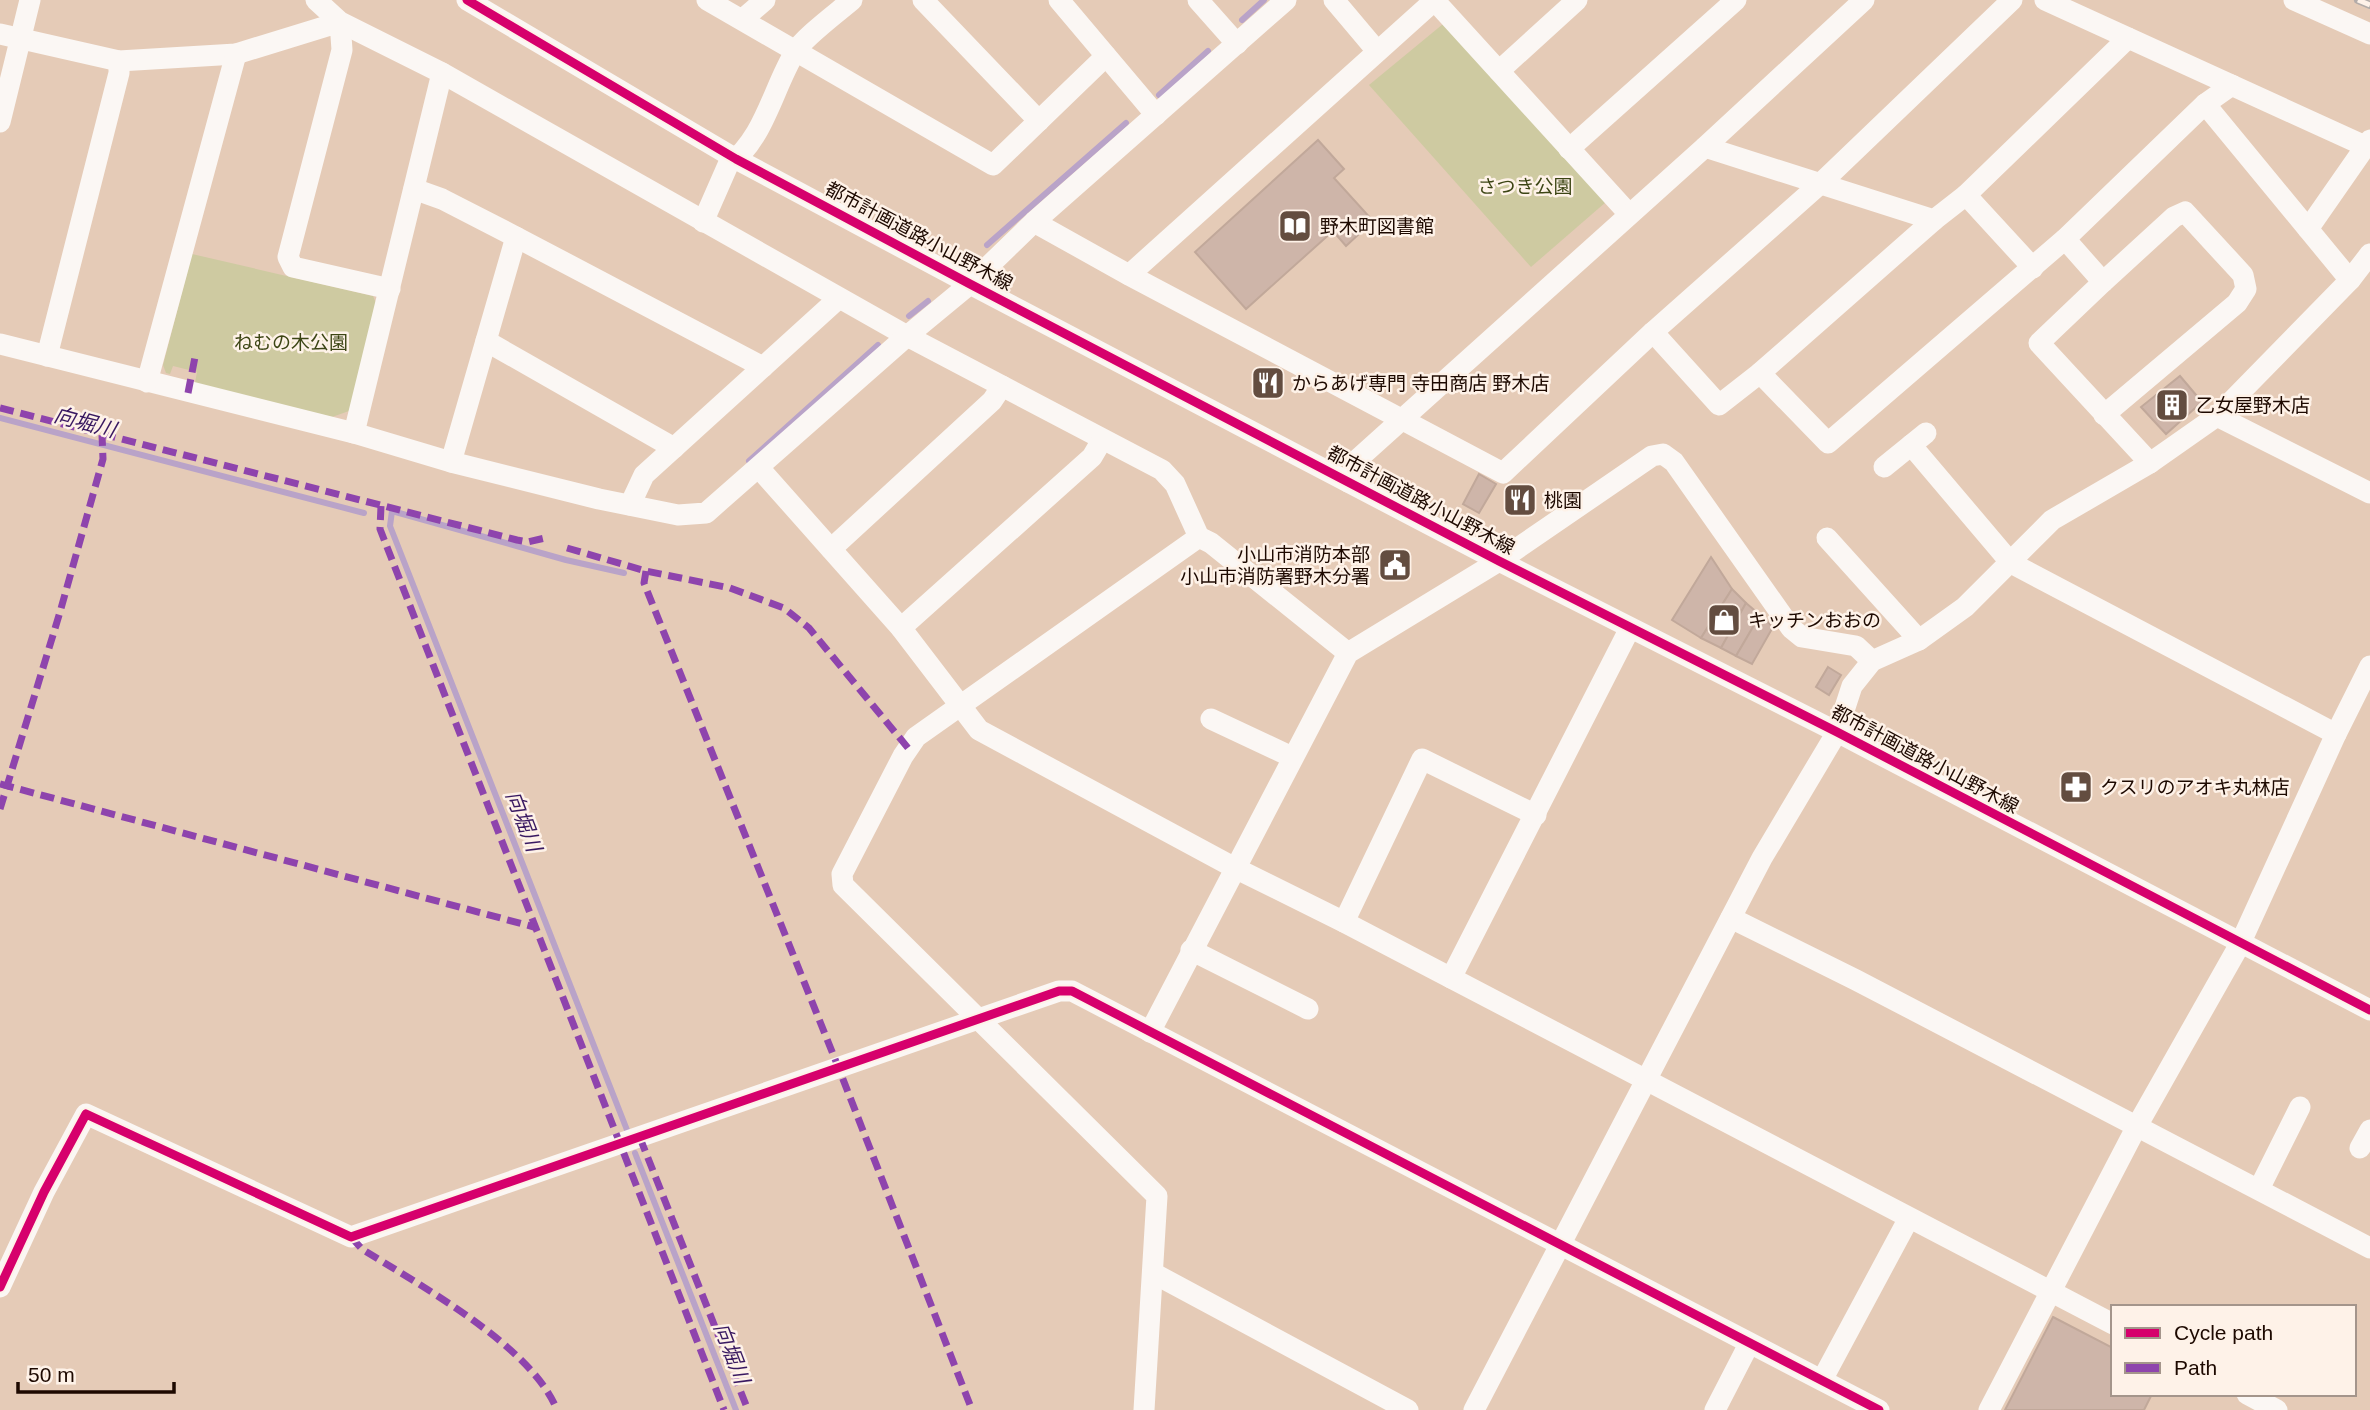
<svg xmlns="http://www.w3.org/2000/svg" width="2370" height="1410" viewBox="0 0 2370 1410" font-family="Helvetica,'Noto Sans JP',sans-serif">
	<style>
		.green { fill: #cecaa1 }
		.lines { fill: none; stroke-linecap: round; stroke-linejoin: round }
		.stream { stroke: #b9a3c8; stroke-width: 6 }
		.building { fill: #ceb5a9; stroke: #c1a89a; stroke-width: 2 }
		.minor { stroke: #fbf7f4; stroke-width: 21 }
		.rail-casing { stroke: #b3aca9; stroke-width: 8 }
		.rail { stroke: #fef2e8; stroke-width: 5; stroke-dasharray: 16; stroke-linecap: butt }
		.quiet { stroke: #8e44ad; stroke-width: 7; stroke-dasharray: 14 7; stroke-linecap: butt }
		.cycleway-casing { stroke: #fef2e8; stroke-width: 13 }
		.cycleway { stroke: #d6006c; stroke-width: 9 }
		.labels { text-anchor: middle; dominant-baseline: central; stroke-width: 5; stroke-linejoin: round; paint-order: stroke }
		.park-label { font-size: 19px; fill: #3c4514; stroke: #fef2e8 }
		.poi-label { font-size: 19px; fill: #1d0900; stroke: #fef2e8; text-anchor: start }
		.street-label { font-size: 19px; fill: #1d0900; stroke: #fef2e8 }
		.water-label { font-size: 21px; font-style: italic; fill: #391961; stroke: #fef2e8 }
	</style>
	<rect width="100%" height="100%" fill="#e5cbb7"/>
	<g class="green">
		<path d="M 1443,24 L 1606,202 L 1531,267 L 1369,85 Z"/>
		<path d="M 192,254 L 373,296 L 378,308 L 349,411 L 332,417 L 195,383 L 197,372 L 173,366 L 170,374 L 166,373 L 163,365 Z"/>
	</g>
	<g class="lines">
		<g class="stream">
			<path d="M 1242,20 L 1264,0"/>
			<path d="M 1159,95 L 1208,51"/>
			<path d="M 987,245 L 1126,123"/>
			<path d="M 909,316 L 928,301"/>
			<path d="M 0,418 L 364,513"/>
			<path d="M 749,461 L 878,345"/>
			<path d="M 624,573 L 566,560 L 392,511 L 390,526 L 627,1130"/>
			<path d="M 635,1153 L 736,1410"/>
		</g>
	</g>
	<g class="building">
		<path d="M 1318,140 L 1344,169 L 1334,178 L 1373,221 L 1346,246 L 1333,231 L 1246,309 L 1195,252 Z"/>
		<path d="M 2180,376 L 2202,402 L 2166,434 L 2141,407 Z"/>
		<path d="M 1479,474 L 1496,484 L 1479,513 L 1463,504 Z"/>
		<path d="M 1711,557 L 1732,589 L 1701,638 L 1672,620 Z"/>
		<path d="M 1732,589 L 1746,603 L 1721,648 L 1701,638 Z"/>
		<path d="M 1746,603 L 1760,615 L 1736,656 L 1721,648 Z"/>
		<path d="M 1760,615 L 1773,627 L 1752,664 L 1736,656 Z"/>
		<path d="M 1828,667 L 1841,675 L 1829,695 L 1816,687 Z"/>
		<path d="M 2053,1317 L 2113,1348 L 2113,1394 L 2152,1394 L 2144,1410 L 2005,1410 Z"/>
	</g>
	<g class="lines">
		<g class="minor">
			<path d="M 316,0 L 340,22 L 442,73 L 907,336 L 1162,470 L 1175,484 L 1199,537 L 1211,543 L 1348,653"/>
			<path d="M 467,0 L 736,159 L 970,284 L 1499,561 L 1837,732 L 2370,1010"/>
			<path d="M 707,0 L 993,165 L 1106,56"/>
			<path d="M 923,0 L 1039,121"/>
			<path d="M 1059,0 L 1156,115"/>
			<path d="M 1198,0 L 1237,44"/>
			<path d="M 1334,0 L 1377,51"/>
			<path d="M 2045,0 L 2365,146"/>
			<path d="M 2294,0 L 2370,34"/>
			<path d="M 1435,1 L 1629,214"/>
			<path d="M 743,19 L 765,0"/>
			<path d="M 0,34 L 119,61 L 236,54 L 340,22 L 342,50 L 288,257 L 293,267 L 390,289"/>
			<path d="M 1499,71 L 1577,0"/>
			<path d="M 2205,104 L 2350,280"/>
			<path d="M 0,122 L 30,0"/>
			<path d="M 1705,147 L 1934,220 L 1966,195 L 2033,268"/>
			<path d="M 1569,149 L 1736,0"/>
			<path d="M 414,189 L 442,199 L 516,237 L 763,367"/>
			<path d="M 1966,195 L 2128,38"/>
			<path d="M 703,222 L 728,165 C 764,140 773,88 795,52 C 803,38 838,12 852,0"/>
			<path d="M 1034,222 L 1129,275 L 1503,473 L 1653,332 L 1820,184 L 2012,0"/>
			<path d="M 2308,229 L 2370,140"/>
			<path d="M 2065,239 L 2103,282 L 2039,343 L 2150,463"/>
			<path d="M 1129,275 L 1435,0"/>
			<path d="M 2103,282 L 2174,217 L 2185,212 L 2243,275 L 2246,289 L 2237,303 L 2104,415"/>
			<path d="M 1653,332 L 1719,405 L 1760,373 L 1934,220"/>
			<path d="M 486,341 L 674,448"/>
			<path d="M 0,344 L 354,433 L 451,462 L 599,499 L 678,515 L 706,513 L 907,336 L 970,284 L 1034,222 L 1286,0"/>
			<path d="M 47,356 L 119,73 L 119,61"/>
			<path d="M 1760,373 L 1828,443 L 2065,239 L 2205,104 L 2232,85"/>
			<path d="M 147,382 L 236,54"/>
			<path d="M 2217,416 L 2370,493"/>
			<path d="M 354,433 L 442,73"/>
			<path d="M 1911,445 L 2011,563 L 2336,734"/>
			<path d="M 451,462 L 516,237"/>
			<path d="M 1884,467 L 1926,433"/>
			<path d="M 759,468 L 901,628 L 979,730 L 1235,868 L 1344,922 L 2113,1324"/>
			<path d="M 1348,482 L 1359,458 L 1705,147 L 1864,0"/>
			<path d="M 630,505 L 644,475 L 839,298"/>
			<path d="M 1827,538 L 1919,640"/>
			<path d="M 831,549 L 992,401 L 1002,386"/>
			<path d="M 901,628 L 1092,457 L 1102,440"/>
			<path d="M 1211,719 L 1292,757"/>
			<path d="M 1731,918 L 1856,980 L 2370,1248"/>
			<path d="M 1344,922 L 1422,759 L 1536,815"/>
			<path d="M 1191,950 L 1308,1009"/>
			<path d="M 1451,978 L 1630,628"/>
			<path d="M 1150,1032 L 1348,653 L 1499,561 L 1652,456 L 1663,454 L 1674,462 L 1791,628 L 1802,637 L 1856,646 L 1872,661"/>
			<path d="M 2360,1148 L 2370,1130"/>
			<path d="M 2259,1189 L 2300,1107"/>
			<path d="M 1153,1273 L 1408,1410"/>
			<path d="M 0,1287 L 44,1192 L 86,1114 L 351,1237 L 1059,991 L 1072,991 L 1879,1410"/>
			<path d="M 1822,1380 L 1909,1218"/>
			<path d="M 2247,1394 L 2277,1410"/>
			<path d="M 1144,1410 L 1157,1196 L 843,885 L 842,874 L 903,756 L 916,737 L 1199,537"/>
			<path d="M 1474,1410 L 1762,858 L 1837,732 L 1852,686 L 1872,661 L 1919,640 L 1965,607 L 2052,520 L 2150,463 L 2217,416 L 2350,280 L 2370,254"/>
			<path d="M 1715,1410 L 1749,1344"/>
			<path d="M 1989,1410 L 2137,1126 L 2240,944 L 2336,734 L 2370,666"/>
		</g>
		<defs>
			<path id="rail" d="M 2358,0 L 2370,5"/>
		</defs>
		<use href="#rail" class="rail-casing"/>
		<use href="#rail" class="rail"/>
		<g class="quiet">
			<path d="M 188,393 L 196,352"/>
			<path d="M 0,408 L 517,540 L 528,542 L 545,538"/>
			<path d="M 381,506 L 380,529 L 724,1410"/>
			<path d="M 567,548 L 646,571 L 730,588 L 784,608 L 809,628 L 908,748"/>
			<path d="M 646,571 L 644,583 L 839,1069 L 972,1410"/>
			<path d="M 0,784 L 534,927"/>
			<path d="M 0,809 L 60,612 L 103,459 L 102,435"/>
			<path d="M 640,1138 L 748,1410"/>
			<path d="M 351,1237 L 362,1249 C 419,1285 532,1346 557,1410"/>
		</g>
		<defs>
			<g id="cycleway">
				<path d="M 467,0 L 736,159 L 970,284 L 1499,561 L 1837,732 L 2370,1010"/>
				<path d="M 0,1287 L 44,1192 L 86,1114 L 351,1237 L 1059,991 L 1072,991 L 1879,1410"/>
			</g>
		</defs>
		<use href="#cycleway" class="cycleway-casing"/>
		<use href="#cycleway" class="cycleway"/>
	</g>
	<defs>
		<symbol id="library-square" viewBox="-11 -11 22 22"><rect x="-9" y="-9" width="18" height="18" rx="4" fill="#634d40" stroke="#fef2e8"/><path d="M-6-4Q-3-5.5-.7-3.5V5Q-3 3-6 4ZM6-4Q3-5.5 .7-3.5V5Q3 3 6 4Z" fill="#fff"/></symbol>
		<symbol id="restaurant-square" viewBox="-11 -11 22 22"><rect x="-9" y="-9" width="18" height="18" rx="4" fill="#634d40" stroke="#fef2e8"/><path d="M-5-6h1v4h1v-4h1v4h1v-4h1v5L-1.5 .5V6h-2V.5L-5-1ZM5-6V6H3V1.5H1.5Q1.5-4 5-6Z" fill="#fff"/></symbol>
		<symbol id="building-square" viewBox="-11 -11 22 22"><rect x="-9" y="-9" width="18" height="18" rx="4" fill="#634d40" stroke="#fef2e8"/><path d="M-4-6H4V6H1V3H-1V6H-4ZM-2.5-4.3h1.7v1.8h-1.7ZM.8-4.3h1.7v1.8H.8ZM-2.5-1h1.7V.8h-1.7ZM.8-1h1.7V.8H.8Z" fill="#fff"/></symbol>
		<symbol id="civic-square" viewBox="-11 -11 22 22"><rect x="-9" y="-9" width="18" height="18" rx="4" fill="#634d40" stroke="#fef2e8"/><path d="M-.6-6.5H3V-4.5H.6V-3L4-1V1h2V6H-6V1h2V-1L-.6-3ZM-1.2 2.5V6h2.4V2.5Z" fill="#fff"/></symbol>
		<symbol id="shop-square" viewBox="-11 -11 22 22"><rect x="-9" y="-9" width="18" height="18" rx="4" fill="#634d40" stroke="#fef2e8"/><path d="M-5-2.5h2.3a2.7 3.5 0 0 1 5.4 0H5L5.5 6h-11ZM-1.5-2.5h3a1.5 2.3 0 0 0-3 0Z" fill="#fff"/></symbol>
		<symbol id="pharmacy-square" viewBox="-11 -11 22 22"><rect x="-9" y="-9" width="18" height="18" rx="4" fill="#634d40" stroke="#fef2e8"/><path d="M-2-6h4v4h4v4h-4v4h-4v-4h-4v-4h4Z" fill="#fff"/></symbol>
	</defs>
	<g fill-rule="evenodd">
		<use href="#library-square" x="1276" y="207" width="38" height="38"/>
		<use href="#restaurant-square" x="1249" y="364" width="38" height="38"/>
		<use href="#building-square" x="2153" y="386" width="38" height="38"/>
		<use href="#restaurant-square" x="1501" y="481" width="38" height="38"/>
		<use href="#civic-square" x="1376" y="546" width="38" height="38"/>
		<use href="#shop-square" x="1705" y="601" width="38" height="38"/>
		<use href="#pharmacy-square" x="2057" y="768" width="38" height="38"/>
	</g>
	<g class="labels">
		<g class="park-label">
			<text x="1525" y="186">さつき公園</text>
			<text x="291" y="342">ねむの木公園</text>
		</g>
		<g class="poi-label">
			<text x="1320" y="226">野木町図書館</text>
			<text x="1292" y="383">からあげ専門 寺田商店 野木店</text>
			<text x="2196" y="405">乙女屋野木店</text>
			<text x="1544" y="500">桃園</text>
			<text x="1370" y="554" text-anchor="end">小山市消防本部<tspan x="1370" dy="22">小山市消防署野木分署</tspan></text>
			<text x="1748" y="620">キッチンおおの</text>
			<text x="2100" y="787">クスリのアオキ丸林店</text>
		</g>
		<g class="street-label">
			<text transform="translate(919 236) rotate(28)">都市計画道路小山野木線</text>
			<text transform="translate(1421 500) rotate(28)">都市計画道路小山野木線</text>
			<text transform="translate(1925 759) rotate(28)">都市計画道路小山野木線</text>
		</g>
		<g class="water-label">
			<text transform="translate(85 422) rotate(15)">向堀川</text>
			<text transform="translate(524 821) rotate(69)">向堀川</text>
			<text transform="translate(732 1353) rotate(69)">向堀川</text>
		</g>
	</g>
	<rect x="2111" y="1305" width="245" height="91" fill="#fef2e8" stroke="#a4958b" stroke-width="2"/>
	<rect x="2125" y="1328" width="35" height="10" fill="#d6006c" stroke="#a4958b" stroke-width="2"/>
	<text x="2174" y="1340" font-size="21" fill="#1d0900">Cycle path</text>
	<rect x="2125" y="1363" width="35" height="10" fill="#8e44ad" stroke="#a4958b" stroke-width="2"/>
	<text x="2174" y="1375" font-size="21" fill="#1d0900">Path</text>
	<path d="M18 1382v10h156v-10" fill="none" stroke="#1d0900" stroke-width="3.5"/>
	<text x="28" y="1382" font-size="21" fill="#1d0900" stroke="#fef2e8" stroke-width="5" paint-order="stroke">50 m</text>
</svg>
